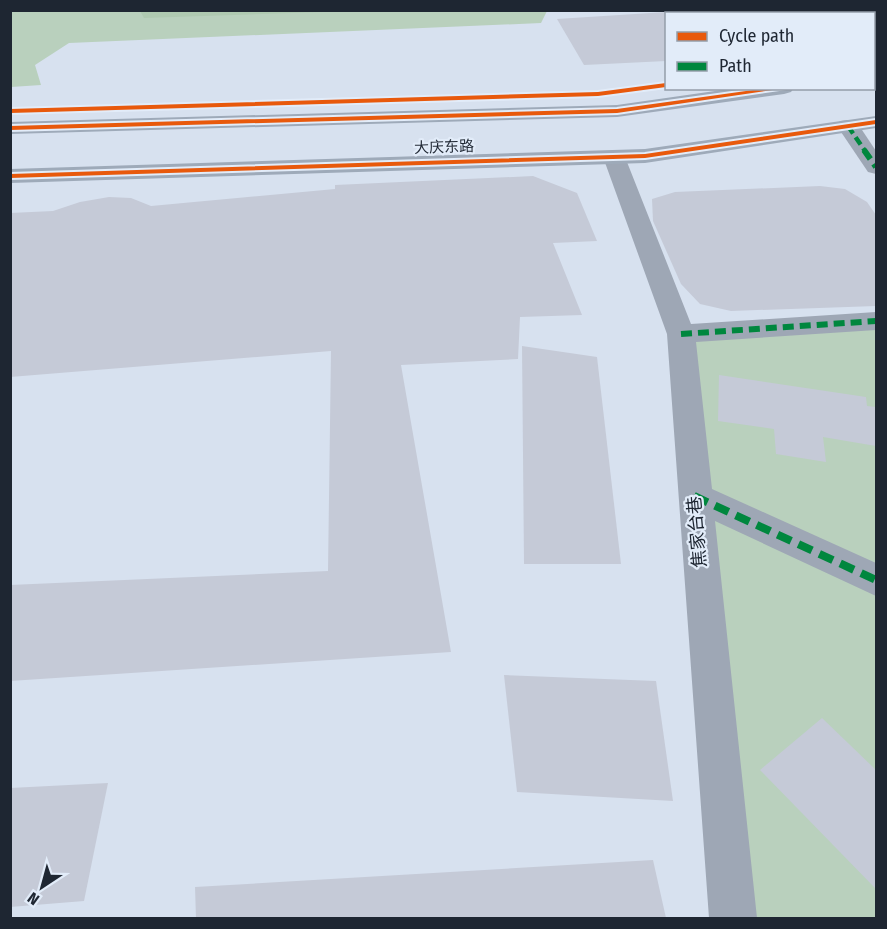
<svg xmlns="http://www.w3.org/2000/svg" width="887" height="929" viewBox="0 0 887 929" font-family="'Fira Sans Condensed','Noto Sans SC',sans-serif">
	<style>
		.green { fill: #b9d0bd }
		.forest { fill: #afc9b1 }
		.building { fill: #c5cad7 }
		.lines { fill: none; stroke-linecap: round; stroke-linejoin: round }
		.street { fill: #9ea7b5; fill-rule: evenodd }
		.primary { fill: #9eaab9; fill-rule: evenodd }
		.quiet-far2 { stroke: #00873e; stroke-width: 4.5; stroke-dasharray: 9 4.5; stroke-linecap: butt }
		.quiet-far1 { stroke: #00873e; stroke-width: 6; stroke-dasharray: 11 6; stroke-linecap: butt }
		.quiet { stroke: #00873e; stroke-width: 8; stroke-dasharray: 15 8; stroke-linecap: butt }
		.cycleway-casing { stroke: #e2ecf9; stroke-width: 4 }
		.cycleway { fill: #e8590c; fill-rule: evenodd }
		.labels { text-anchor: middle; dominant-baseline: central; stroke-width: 4.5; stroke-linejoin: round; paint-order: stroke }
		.far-street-label { font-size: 15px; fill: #1e2632; stroke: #e2ecf9 }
		.street-label { font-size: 18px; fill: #1e2632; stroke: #e2ecf9 }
	</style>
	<rect width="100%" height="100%" fill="#d7e1ef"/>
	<g class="green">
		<path d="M 11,11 L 547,11 L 541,23 L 69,43 L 35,65 L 41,85 L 11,87 Z"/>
		<path d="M 876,321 L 876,918 L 733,918 L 681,334 Z"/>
	</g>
	<path class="forest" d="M 140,11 L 352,11 L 144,18 Z"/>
	<g class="building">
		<path d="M 666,12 L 666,61 L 584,65 L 557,19 Z"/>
		<path d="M 533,176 L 577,193 L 597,241 L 553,243 L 582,315 L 520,317 L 518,359 L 401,365 L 451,652 L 10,681 L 10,585 L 328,571 L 331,351 L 10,377 L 10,213 L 53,211 L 80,202 L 109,197 L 131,198 L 151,206 L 335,189 L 335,185 Z"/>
		<path d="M 820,186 L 845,189 L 867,202 L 876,215 L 876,306 L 731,311 L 700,304 L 681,284 L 653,221 L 652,199 L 675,192 Z"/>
		<path d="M 522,346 L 597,357 L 621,564 L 524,564 Z"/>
		<path d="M 719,375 L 866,397 L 867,406 L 876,407 L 876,446 L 823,437 L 826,462 L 776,454 L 774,429 L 718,421 Z"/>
		<path d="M 504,675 L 656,681 L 673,801 L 517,792 Z"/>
		<path d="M 822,718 L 876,770 L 876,889 L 760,770 Z"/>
		<path d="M 108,783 L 84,901 L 10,907 L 10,788 Z"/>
		<path d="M 653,860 L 666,918 L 196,918 L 195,887 Z"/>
	</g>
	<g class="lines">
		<g class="street">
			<path d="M 848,120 L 856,121 L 876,151 L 876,174 L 868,172 L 837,126 L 840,121 Z"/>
			<path d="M 614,150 L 622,152 L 625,157 L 691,324 L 876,312 L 876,330 L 696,342 L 712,489 L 876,563 L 876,596 L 715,521 L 757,918 L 709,918 L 667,334 L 603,157 L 606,152 Z"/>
		</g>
		<g class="primary">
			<rect x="874" y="70" width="2" height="12"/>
			<path d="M 736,88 L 794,88 L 791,92 L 784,94 L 617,117 L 10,134 L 10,122 L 617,105 Z"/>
			<path d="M 876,116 L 876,128 L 645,163 L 10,183 L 10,169 L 645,149 Z"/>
		</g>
		<path class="quiet-far2" d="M 848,126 L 865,151"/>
		<g class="quiet-far1">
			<path d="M 864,150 L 876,167"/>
			<path d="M 681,334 L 876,321"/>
		</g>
		<path class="quiet" d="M 694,496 L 876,580"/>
		<defs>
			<g id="cycleway">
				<path d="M 666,83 L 666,87 L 598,96 L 10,113 L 10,109 L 598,92 Z"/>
				<path d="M 768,88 L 786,88 L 617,113 L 10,130 L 10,126 L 617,109 Z"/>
				<path d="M 876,120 L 876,124 L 645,158 L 10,178 L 10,174 L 645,154 Z"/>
			</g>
		</defs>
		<use href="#cycleway" class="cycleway-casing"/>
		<use href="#cycleway" class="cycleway"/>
	</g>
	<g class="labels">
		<g class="far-street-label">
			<text transform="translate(444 147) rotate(-2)">大庆东路</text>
		</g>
		<g class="street-label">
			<text transform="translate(697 532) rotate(-95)">焦家台巷</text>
		</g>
	</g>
	<rect width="887" height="929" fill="none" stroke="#1e2632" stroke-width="24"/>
	<rect x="665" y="12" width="210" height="78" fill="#e2ecf9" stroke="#949da9" stroke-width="1.5"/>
	<rect x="677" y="32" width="30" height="9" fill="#e8590c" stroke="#949da9" stroke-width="1.5"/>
	<text x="719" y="42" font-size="18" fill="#1e2632">Cycle path</text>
	<rect x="677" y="62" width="30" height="9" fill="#00873e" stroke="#949da9" stroke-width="1.5"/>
	<text x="719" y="72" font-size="18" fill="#1e2632">Path</text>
	<g transform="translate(42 887) rotate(216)" stroke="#e2ecf9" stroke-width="4.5" paint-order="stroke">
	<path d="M0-4.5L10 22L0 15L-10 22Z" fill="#1e2632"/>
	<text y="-9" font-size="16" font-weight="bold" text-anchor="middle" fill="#1e2632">N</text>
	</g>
</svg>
